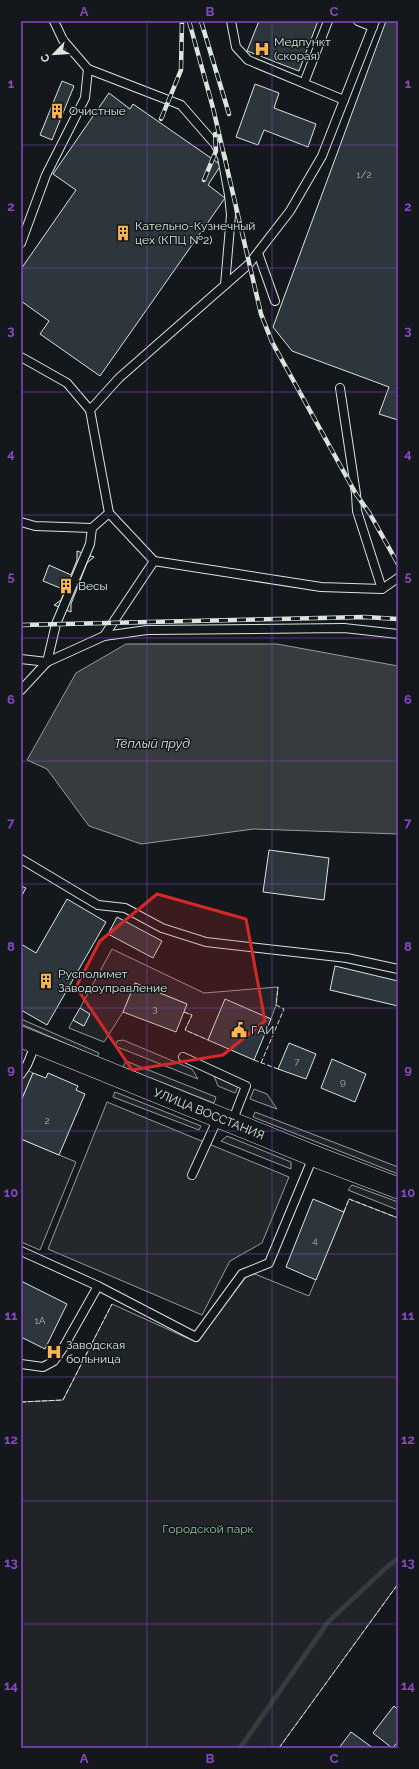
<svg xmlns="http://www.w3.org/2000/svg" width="419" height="1769" viewBox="0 0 419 1769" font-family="Raleway,sans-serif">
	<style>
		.green { fill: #202428; stroke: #939e99 }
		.parking { fill: #24282b; stroke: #939e99 }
		.water { fill: #363b3e; stroke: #939e99 }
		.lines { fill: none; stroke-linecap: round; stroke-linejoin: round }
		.stream { stroke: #363b3e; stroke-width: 5 }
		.building { fill: #2c363c; stroke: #d8e6dc }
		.lane-casing { stroke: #d8e6dc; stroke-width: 10 }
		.secondary-casing { stroke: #d8e6dc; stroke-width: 22 }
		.lane { stroke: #14181c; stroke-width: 8 }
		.secondary { stroke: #14181c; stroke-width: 21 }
		.rail-casing { stroke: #d8e6dc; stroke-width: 4.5 }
		.rail { stroke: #14181c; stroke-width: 3; stroke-dasharray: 9; stroke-linecap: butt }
		.fence { stroke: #d8e6dc; stroke-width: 1; stroke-dasharray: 5 2; stroke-linecap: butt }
		.marked { fill: #d62828; fill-opacity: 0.2; stroke: #d62828; stroke-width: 3; stroke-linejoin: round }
		.grid { fill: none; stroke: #8948c3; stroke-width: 1; stroke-opacity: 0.55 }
		.labels { text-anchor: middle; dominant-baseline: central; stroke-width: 3; stroke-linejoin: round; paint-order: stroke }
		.number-label { font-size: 10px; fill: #adbab4 }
		.poi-label { font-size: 12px; fill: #d8e6dc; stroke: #14181c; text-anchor: start }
		.street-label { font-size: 12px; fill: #d8e6dc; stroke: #14181c }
		.park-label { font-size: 12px; fill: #8ac095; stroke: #14181c }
		.water-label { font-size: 13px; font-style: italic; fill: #d8e6dc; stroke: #14181c }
		.neatline { fill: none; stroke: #8948c3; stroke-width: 1.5 }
		.grid-label { font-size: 13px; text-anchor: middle; font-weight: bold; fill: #8948c3 }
	</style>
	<rect width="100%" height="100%" fill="#14181c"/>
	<g class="green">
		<path d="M 112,949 L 204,993 L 278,987 L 276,1005 L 271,1019 L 225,1000 L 208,1040 L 185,1030 L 192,1015 L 184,1012 L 187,1004 L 135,983 L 123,1012 L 104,1042 L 69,1028 L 73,1020 L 83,1026 L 80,1008 Z"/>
		<path d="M 21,1019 L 99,1053 L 97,1057 L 21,1024 Z"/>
		<path d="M 123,1040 L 192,1069 L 198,1079 L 115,1046 L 117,1041 Z"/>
		<path d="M 126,1061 L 216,1097 L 214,1103 L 123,1067 Z"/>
		<path d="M 214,1076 L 238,1087 L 235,1093 L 218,1086 Z"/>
		<path d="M 254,1089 L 267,1094 L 277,1109 L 250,1099 Z"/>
		<path d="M 115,1092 L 201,1126 L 199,1130 L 113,1097 Z"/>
		<path d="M 255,1112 L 398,1167 L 398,1174 L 253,1117 Z"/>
		<path d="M 227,1136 L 291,1162 L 291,1169 L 221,1141 Z"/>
		<path d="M 21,1139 L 76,1162 L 40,1250 L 21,1242 Z"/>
		<path d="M 352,1185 L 398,1202 L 398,1210 L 348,1190 Z"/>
		<path d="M 349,1199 L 398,1218 L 398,1584 L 279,1748 L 21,1748 L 21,1402 L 63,1400 L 112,1304 L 196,1342 L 250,1272 L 309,1296 Z"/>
	</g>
	<g class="parking">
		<path d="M 21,1067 L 33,1073 L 21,1101 Z"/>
		<path d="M 107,1102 L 289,1177 L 262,1243 L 230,1261 L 202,1315 L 48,1249 Z"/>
	</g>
	<path class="water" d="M 126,644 L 277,644 L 398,666 L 398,834 L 254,829 L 141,844 L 89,826 L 47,769 L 27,760 L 76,673 Z"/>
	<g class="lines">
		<path class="stream" d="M 240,1748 L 328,1622 L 388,1566 L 398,1559"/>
	</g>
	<g class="building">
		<path d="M 259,21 L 318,21 L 299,71 L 247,51 Z"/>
		<path d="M 386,21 L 398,21 L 398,420 L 379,414 L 389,387 L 292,351 L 273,327 Z"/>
		<path d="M 62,81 L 74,86 L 52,140 L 40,135 Z"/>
		<path d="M 255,84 L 279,93 L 274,108 L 316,124 L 308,147 L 264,130 L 258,145 L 236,137 Z"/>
		<path d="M 109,93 L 130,109 L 133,104 L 221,165 L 208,185 L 225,198 L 100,376 L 40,334 L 49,321 L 21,301 L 21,269 L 76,190 L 53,174 Z"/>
		<path d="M 77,551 L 94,557 L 87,563 L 71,604 L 71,612 L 54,605 L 61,600 L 65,590 L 43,581 L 49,565 L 71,575 L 77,560 Z"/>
		<path d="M 269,850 L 329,858 L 324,900 L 263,892 Z"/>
		<path d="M 21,886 L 26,888 L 21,897 Z"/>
		<path d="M 67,899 L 106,922 L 47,1025 L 21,1010 L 21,944 L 36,953 Z"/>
		<path d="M 117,917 L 162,941 L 153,958 L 108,934 Z"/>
		<path d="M 335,966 L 398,981 L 398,1006 L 330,990 Z"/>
		<path d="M 135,983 L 187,1004 L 176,1032 L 123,1012 Z"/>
		<path d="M 225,999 L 271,1019 L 254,1060 L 208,1040 Z"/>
		<path d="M 80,1008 L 90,1014 L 84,1026 L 73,1020 Z"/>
		<path d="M 289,1043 L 316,1054 L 306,1079 L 278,1069 Z"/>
		<path d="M 332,1059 L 366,1074 L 355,1102 L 321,1088 Z"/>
		<path d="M 33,1073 L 46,1078 L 48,1073 L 78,1086 L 76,1090 L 85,1094 L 59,1155 L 21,1139 L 21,1101 Z"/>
		<path d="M 313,1199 L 344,1212 L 316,1280 L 286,1267 Z"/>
		<path d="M 21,1281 L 67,1304 L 45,1349 L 21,1337 Z"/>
		<path d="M 394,1706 L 398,1710 L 398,1742 L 392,1748 L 373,1733 Z"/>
		<path d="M 351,1732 L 373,1748 L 339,1748 Z"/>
	</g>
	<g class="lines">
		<defs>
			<g id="lane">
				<path d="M 54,21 L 63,40 L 88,69 L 181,105 L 215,144 L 222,157 L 229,195 L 231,215 L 225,285"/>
				<path d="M 231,21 L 236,47 L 248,60 L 344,100"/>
				<path d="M 358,21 L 373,27"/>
				<path d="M 304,83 L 328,21"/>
				<path d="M 21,243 L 46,175 L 85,98 L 88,69"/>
				<path d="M 258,253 L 275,301"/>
				<path d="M 21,357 L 67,383 L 90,410"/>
				<path d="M 340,388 L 356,494 L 357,511 L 382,589"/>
				<path d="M 109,513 L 154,561"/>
				<path d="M 21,522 L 35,526 L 92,528"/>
				<path d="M 104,636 L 147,630 L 344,628 L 398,634"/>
				<path d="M 21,659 L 47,662 L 56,624 L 90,544 L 92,528 L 109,513 L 90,410 L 119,378 L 249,264 L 290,211 L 322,156 L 375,21"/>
				<path d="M 21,690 L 47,662 L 104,636 L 154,561 L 321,587 L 382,589 L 398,578"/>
				<path d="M 21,859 L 98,905 L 125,908 L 162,928 L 206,942 L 347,958 L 398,969"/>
				<path d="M 183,1057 L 246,1086 L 232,1122"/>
				<path d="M 21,1074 L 27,1065 L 36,1043"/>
				<path d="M 192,1175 L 218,1118"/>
				<path d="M 21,1251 L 98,1286 L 196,1337 L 242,1274 L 269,1263 L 313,1157"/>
				<path d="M 21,1364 L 43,1367 L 54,1361 L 63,1348 L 98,1286"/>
			</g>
			<path id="secondary" d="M 21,1037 L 314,1156 L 398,1188"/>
		</defs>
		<use href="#lane" class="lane-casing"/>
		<use href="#secondary" class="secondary-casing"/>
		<use href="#lane" class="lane"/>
		<use href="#secondary" class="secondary"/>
		<defs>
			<g id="rail">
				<path d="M 189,21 L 213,108 L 261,314 L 272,342 L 356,494 L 370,514 L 398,564"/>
				<path d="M 201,21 L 229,114"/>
				<path d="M 161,119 L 181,70 L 182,21"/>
				<path d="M 204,180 L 216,151 L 215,134"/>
				<path d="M 21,625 L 365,617 L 398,619"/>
			</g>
		</defs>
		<use href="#rail" class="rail-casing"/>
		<use href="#rail" class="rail"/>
		<g class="fence">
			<path d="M 184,1012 L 192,1015 L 185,1030 L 208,1040"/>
			<path d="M 254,1060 L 278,1069"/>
			<path d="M 261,1063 L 284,1009 L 276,1005 L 278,987"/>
			<path d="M 344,1212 L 349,1199 L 398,1218"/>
			<path d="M 21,1402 L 63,1400 L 112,1304"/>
			<path d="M 279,1748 L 398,1584"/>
		</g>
	</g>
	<path class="marked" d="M 157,894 L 246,919 L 265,1021 L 223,1055 L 132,1070 L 76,987 L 100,941 Z"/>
	<path class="grid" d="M 147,21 L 147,1748M 272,21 L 272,1748M 21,145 L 398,145M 21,268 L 398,268M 21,392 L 398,392M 21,515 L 398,515M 21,638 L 398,638M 21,761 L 398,761M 21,884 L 398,884M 21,1008 L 398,1008M 21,1131 L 398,1131M 21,1254 L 398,1254M 21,1377 L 398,1377M 21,1501 L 398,1501M 21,1624 L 398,1624"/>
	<defs>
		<symbol id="hospital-bare" viewBox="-9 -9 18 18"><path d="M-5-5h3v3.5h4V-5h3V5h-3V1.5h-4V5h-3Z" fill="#ffb74d" stroke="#14181c" stroke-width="2.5" paint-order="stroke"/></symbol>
		<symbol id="building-bare" viewBox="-9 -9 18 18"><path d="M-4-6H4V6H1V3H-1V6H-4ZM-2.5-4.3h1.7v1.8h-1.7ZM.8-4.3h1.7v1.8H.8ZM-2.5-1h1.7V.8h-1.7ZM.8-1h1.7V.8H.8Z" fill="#ffb74d" stroke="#14181c" stroke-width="2.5" paint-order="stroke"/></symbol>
		<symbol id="civic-bare" viewBox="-9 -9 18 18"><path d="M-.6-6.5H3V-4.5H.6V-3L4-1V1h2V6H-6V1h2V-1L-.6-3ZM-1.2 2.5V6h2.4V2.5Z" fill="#ffb74d" stroke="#14181c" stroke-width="2.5" paint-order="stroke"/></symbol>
	</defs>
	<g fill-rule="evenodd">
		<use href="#hospital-bare" x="251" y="38" width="22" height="22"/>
		<use href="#building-bare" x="46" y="100" width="22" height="22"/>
		<use href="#building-bare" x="112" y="222" width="22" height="22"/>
		<use href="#building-bare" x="55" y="575" width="22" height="22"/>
		<use href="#building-bare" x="35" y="970" width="22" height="22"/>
		<use href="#civic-bare" x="228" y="1019" width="22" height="22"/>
		<use href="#hospital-bare" x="43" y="1341" width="22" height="22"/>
	</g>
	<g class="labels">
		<g class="number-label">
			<text x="364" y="174">1/2</text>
			<text x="155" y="1008">3</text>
			<text x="297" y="1061">7</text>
			<text x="343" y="1081">9</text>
			<text x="47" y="1120">2</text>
			<text x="315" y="1240">4</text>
			<text x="40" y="1320">1А</text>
		</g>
		<g class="poi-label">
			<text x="274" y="42">Медпункт<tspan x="274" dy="14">(скорая)</tspan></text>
			<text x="69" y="111">Очистные</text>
			<text x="135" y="226">Кательно-Кузнечный<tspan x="135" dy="14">цех (КПЦ №2)</tspan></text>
			<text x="78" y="586">Весы</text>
			<text x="58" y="974">Русполимет<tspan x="58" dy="14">Заводоуправление</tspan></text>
			<text x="251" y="1030">ГАИ</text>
			<text x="66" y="1345">Заводская<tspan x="66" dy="14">больница</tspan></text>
		</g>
		<g class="street-label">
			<text transform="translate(209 1114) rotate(22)">УЛИЦА ВОССТАНИЯ</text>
		</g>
		<g class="park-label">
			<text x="208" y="1529">Городской парк</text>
		</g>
		<g class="water-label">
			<text x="152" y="743">Тёплый пруд</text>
		</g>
	</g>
	<rect width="419" height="1769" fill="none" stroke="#14181c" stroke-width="44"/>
	<g transform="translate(54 54) rotate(245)" stroke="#14181c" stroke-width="3" paint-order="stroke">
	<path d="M0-3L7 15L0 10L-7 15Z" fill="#d8e6dc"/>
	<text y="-6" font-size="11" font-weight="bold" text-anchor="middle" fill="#d8e6dc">С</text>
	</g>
	<rect x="22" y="22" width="375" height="1725" class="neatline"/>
	<g class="grid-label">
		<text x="84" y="16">A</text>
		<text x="210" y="16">B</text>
		<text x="334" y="16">C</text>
		<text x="11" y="88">1</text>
		<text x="408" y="88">1</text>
		<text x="11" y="211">2</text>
		<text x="408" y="211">2</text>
		<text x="11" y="335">3</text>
		<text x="408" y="335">3</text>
		<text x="11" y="458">4</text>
		<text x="408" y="458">4</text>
		<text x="11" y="581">5</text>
		<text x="408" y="581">5</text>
		<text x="11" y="704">6</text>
		<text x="408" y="704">6</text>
		<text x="11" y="827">7</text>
		<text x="408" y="827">7</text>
		<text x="11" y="951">8</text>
		<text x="408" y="951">8</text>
		<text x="11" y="1074">9</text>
		<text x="408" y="1074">9</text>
		<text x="11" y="1197">10</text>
		<text x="408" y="1197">10</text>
		<text x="11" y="1320">11</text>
		<text x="408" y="1320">11</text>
		<text x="11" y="1444">12</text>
		<text x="408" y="1444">12</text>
		<text x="11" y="1567">13</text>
		<text x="408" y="1567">13</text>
		<text x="11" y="1690">14</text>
		<text x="408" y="1690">14</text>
		<text x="84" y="1763">A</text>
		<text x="210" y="1763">B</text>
		<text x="334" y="1763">C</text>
	</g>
</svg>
